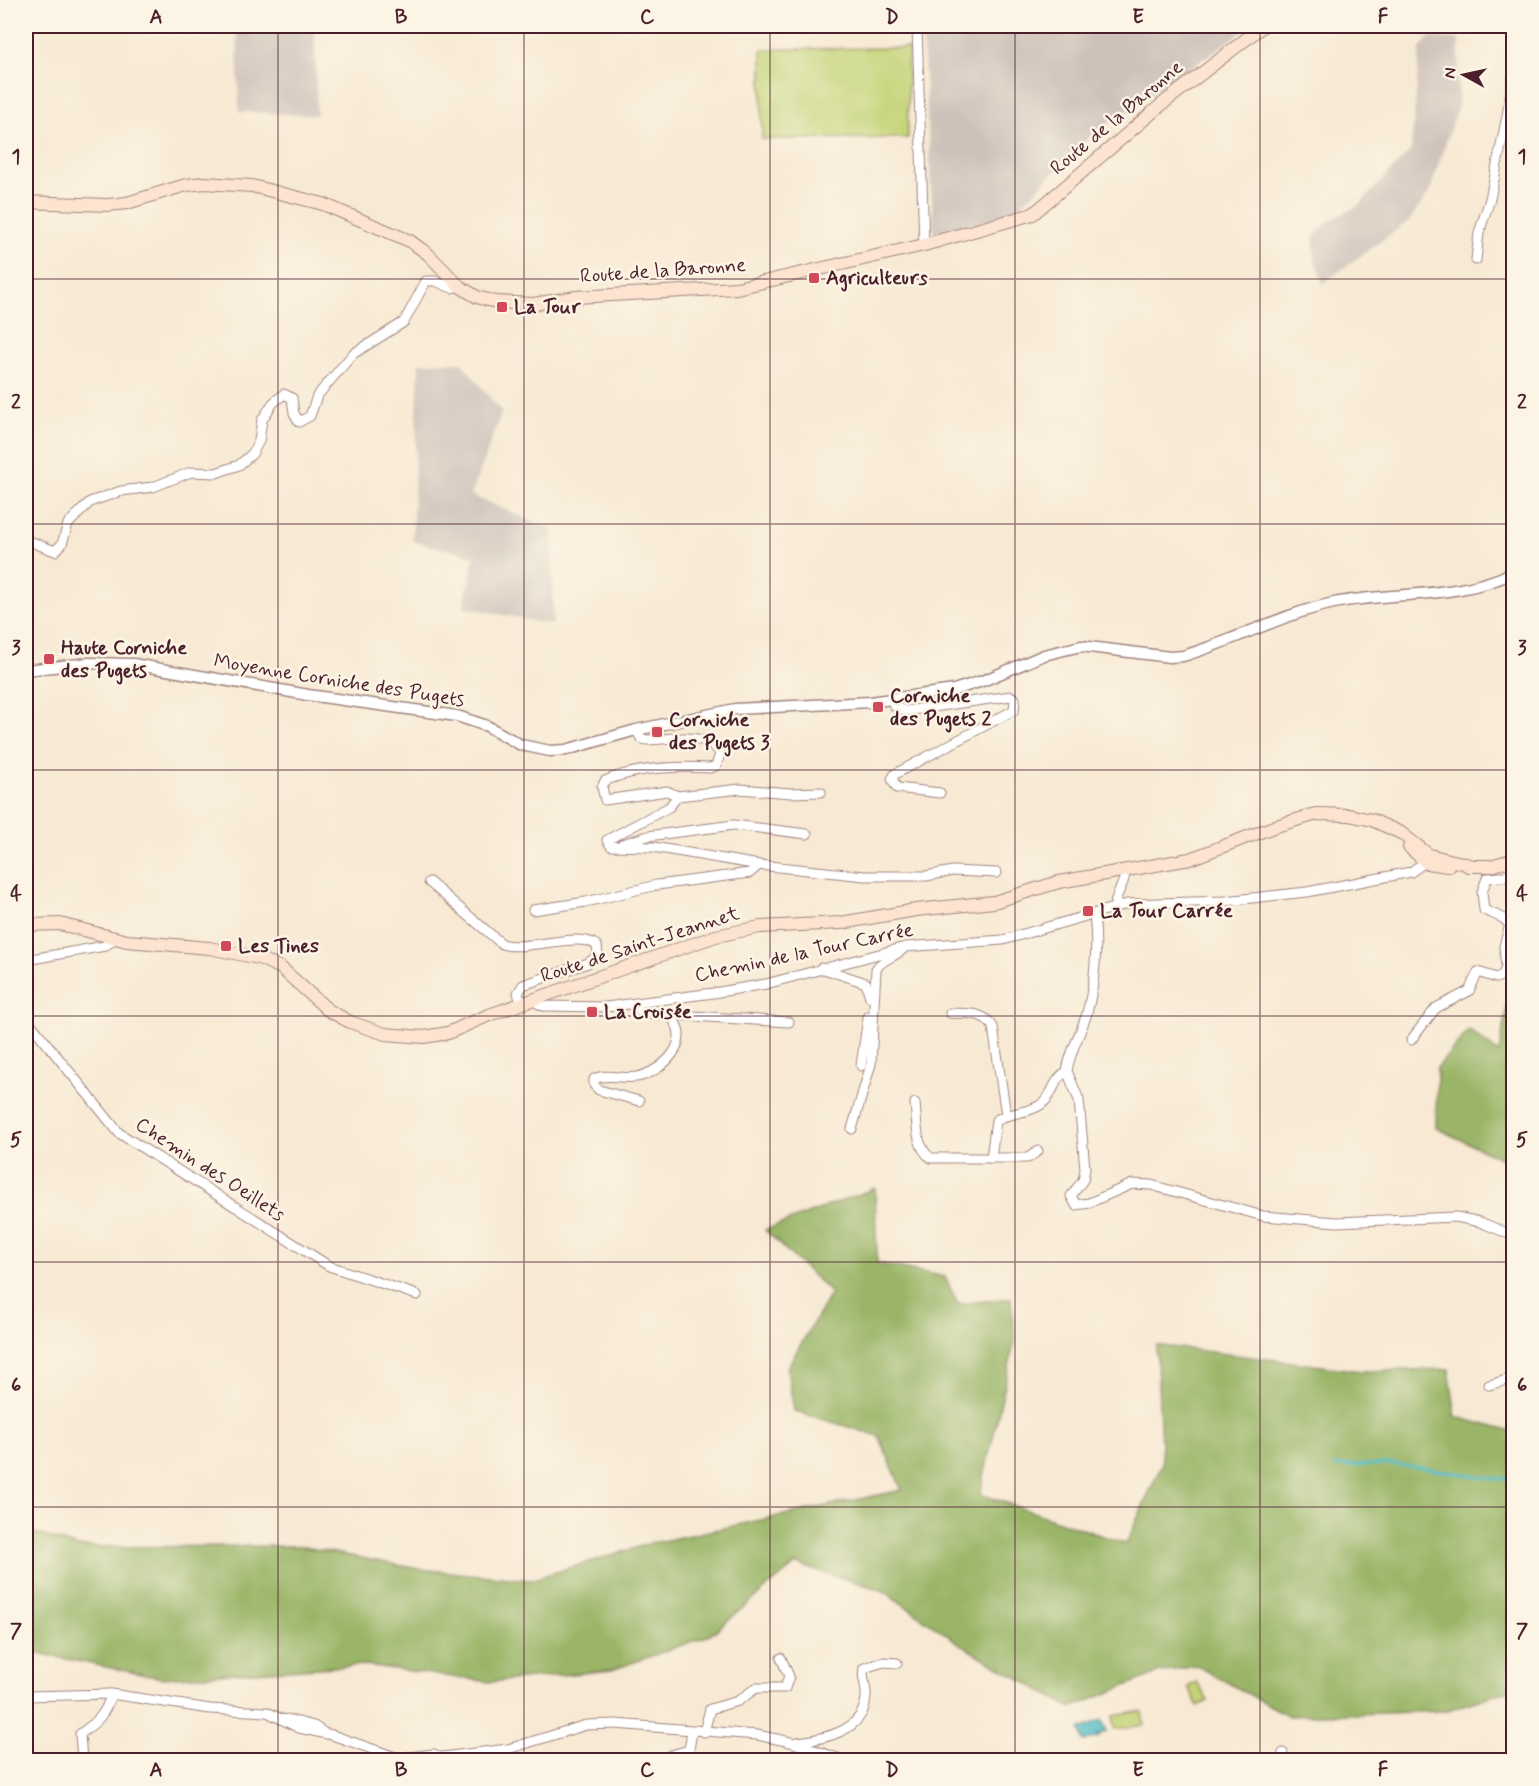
<svg xmlns="http://www.w3.org/2000/svg" width="1539" height="1786" viewBox="0 0 1539 1786" font-family="Mynerve,sans-serif">
	<style>
		.industrial { fill: #cdc2b9 }
		.green { fill: #c3d376; stroke: #867950; stroke-width: 1.5 }
		.forest { fill: #9ab567; stroke: #726a49; stroke-width: 1.5 }
		.water { fill: #4cbac5; stroke: #4b6c78; stroke-width: 1.5 }
		.lines { fill: none; stroke-linecap: round; stroke-linejoin: round }
		.stream { stroke: #4cbac5; stroke-width: 3 }
		.minor-casing { stroke: #a0847f; stroke-width: 11 }
		.tertiary-casing { stroke: #a0847f; stroke-width: 13 }
		.secondary-casing { stroke: #a0847f; stroke-width: 14 }
		.minor { stroke: #fff; stroke-width: 9 }
		.tertiary { stroke: #fff; stroke-width: 10 }
		.secondary { stroke: #fde4d1; stroke-width: 12 }
		.grid { fill: none; stroke: #4a1f2b; stroke-width: 1.5; stroke-opacity: 0.55 }
		.poi-dot { fill: #d1495b; stroke: #fcf5e5; stroke-width: 2 }
		.labels { text-anchor: middle; dominant-baseline: central; stroke-width: 5; stroke-linejoin: round; paint-order: stroke }
		.street-label { font-size: 20px; fill: #4a1f2b; stroke: #fcf5e5 }
		.poi-label { font-size: 20px; font-weight: bold; fill: #4a1f2b; stroke: #fcf5e5; text-anchor: start }
		.neatline { fill: none; stroke: #4a1f2b; stroke-width: 2 }
		.grid-label { font-size: 20px; text-anchor: middle; font-weight: bold; fill: #4a1f2b }
	</style>
	<rect width="100%" height="100%" fill="#fcf5e5"/>
	<filter id="ink" filterUnits="userSpaceOnUse"><feTurbulence type="fractalNoise" baseFrequency=".0167" numOctaves="2"/><feDisplacementMap in="SourceGraphic" scale="12" xChannelSelector="R" yChannelSelector="G"/><feConvolveMatrix kernelMatrix="1 2 1 2 8 2 1 2 1" color-interpolation-filters="sRGB"/></filter>
	<filter id="wash" filterUnits="userSpaceOnUse"><feTurbulence type="fractalNoise" baseFrequency=".008" numOctaves="4" result="noise"/><feDisplacementMap in="SourceGraphic" scale="24" xChannelSelector="R" yChannelSelector="G"/><feGaussianBlur stdDeviation="1.35" result="paint"/><feColorMatrix in="noise" values="0 0 0 0 0 0 0 0 0 0 0 0 0 0 0 0 0 1.4 0 .05"/><feComposite in="paint" operator="in"/></filter>
	<g filter="url(#wash)">
		<rect width="100%" height="100%" fill="#f7e9d3"/>
		<g class="industrial">
			<path d="M 237,26 L 314,26 L 317,115 L 239,112 Z"/>
			<path d="M 922,26 L 1251,26 L 1093,134 L 1010,216 L 934,235 Z"/>
			<path d="M 1429,37 L 1459,39 L 1458,106 L 1429,193 L 1409,221 L 1323,283 L 1315,259 L 1313,237 L 1331,220 L 1358,206 L 1411,150 L 1420,48 Z"/>
			<path d="M 461,362 L 502,412 L 471,495 L 553,530 L 553,625 L 464,607 L 474,556 L 412,541 L 419,363 Z"/>
		</g>
		<g class="green">
			<path d="M 908,48 L 908,138 L 762,139 L 762,49 Z"/>
			<path d="M 1197,1682 L 1208,1701 L 1198,1706 L 1188,1687 Z"/>
			<path d="M 1142,1711 L 1144,1725 L 1115,1729 L 1113,1716 Z"/>
		</g>
		<g class="forest">
			<path d="M 1510,988 L 1514,990 L 1513,1164 L 1436,1128 L 1437,1068 L 1469,1030 L 1499,1053 Z"/>
			<path d="M 875,1188 L 877,1263 L 945,1277 L 958,1304 L 1011,1298 L 1015,1340 L 980,1494 L 1126,1544 L 1162,1464 L 1156,1345 L 1361,1371 L 1449,1369 L 1456,1417 L 1513,1432 L 1513,1689 L 1445,1711 L 1289,1716 L 1197,1666 L 1160,1672 L 1071,1708 L 968,1649 L 882,1590 L 796,1564 L 710,1635 L 612,1670 L 490,1682 L 365,1665 L 161,1678 L 26,1651 L 26,1530 L 78,1547 L 298,1546 L 419,1569 L 530,1580 L 648,1544 L 902,1490 L 879,1436 L 794,1411 L 787,1368 L 831,1293 L 765,1230 Z"/>
		</g>
		<path class="water" d="M 1102,1720 L 1107,1731 L 1098,1735 L 1099,1737 L 1084,1741 L 1080,1730 Z"/>
		<g class="lines">
			<path class="stream" d="M 1334,1466 L 1393,1464 L 1498,1479 L 1514,1478"/>
		</g>
	</g>
	<g filter="url(#ink)">
		<g class="lines">
			<defs>
				<g id="minor">
					<path d="M 917,26 L 924,245"/>
					<path d="M 1476,260 L 1479,233 L 1490,199 L 1507,116 L 1514,70"/>
					<path d="M 26,540 L 55,551 L 62,544 L 68,524 L 90,502 L 121,491 L 153,487 L 191,472 L 216,473 L 239,465 L 252,454 L 259,441 L 262,420 L 273,403 L 284,394 L 292,398 L 294,413 L 299,422 L 310,416 L 317,396 L 353,354 L 404,322 L 426,281 L 435,281 L 452,288 L 459,286"/>
					<path d="M 892,699 L 894,706 L 905,711 L 1011,696 L 1015,699 L 1014,710 L 895,774 L 892,779 L 897,788 L 940,793"/>
					<path d="M 636,730 L 641,738 L 646,740 C 668,740 708,730 720,754 L 716,766 L 710,768 C 675,766 637,767 605,781 L 602,787 L 605,800 L 667,791 L 678,796 L 669,807 L 607,840 L 611,846 L 653,847 L 759,865 L 865,876 L 926,876 L 953,871 L 997,873"/>
					<path d="M 678,796 L 740,789 L 791,793 L 821,792"/>
					<path d="M 622,844 L 648,836 L 734,825 L 807,834"/>
					<path d="M 429,882 L 502,944 C 526,952 582,930 597,946 L 598,955 L 588,963 L 523,985 L 518,993 L 521,1003"/>
					<path d="M 1115,907 C 1114,893 1126,885 1125,871"/>
					<path d="M 533,910 L 586,902 L 657,885 L 750,873 L 759,865"/>
					<path d="M 1094,915 C 1098,946 1095,983 1087,1013 C 1081,1033 1070,1051 1067,1071 L 1079,1100 L 1085,1169 L 1083,1180 L 1071,1196 L 1076,1205 L 1089,1203 L 1132,1184 L 1151,1185 L 1263,1216 L 1337,1222 L 1456,1217 L 1480,1222 L 1514,1236"/>
					<path d="M 26,960 L 105,946 L 116,938"/>
					<path d="M 821,968 L 866,983 L 870,997"/>
					<path d="M 531,1000 L 543,1006 L 606,1007 L 713,993 L 766,984 L 905,947 L 1003,940 L 1127,904 L 1225,901 L 1307,892 L 1411,872 L 1422,864 L 1423,854"/>
					<path d="M 631,1005 L 644,1013 L 789,1022"/>
					<path d="M 950,1013 C 966,1014 984,1011 993,1027 L 1006,1115"/>
					<path d="M 26,1018 L 119,1133 L 329,1266 L 417,1295"/>
					<path d="M 1411,1040 L 1436,1008 L 1469,991 L 1478,972 L 1496,978 L 1503,975 L 1506,967 L 1504,946 L 1510,925 L 1503,918 L 1484,910 L 1482,892 L 1487,878 L 1514,876"/>
					<path d="M 861,1066 L 868,1017"/>
					<path d="M 639,1101 L 599,1090 L 594,1085 L 594,1079 C 607,1072 626,1081 641,1076 C 665,1069 694,1040 670,1016"/>
					<path d="M 915,1103 C 917,1121 915,1147 931,1158 L 991,1158 L 996,1120 C 1010,1112 1034,1113 1045,1101 C 1054,1091 1054,1079 1067,1071"/>
					<path d="M 852,1129 L 871,1064 L 876,969 C 882,959 895,957 903,949"/>
					<path d="M 991,1158 L 1028,1158 L 1038,1151"/>
					<path d="M 1489,1385 L 1514,1378"/>
					<path d="M 26,1696 L 111,1694 L 210,1709 L 267,1712 L 299,1728 L 332,1735 L 404,1760"/>
					<path d="M 287,1719 L 314,1726 L 324,1733"/>
					<path d="M 704,1732 L 710,1709 L 738,1701 L 756,1688 L 785,1688 L 789,1676 L 781,1658"/>
					<path d="M 797,1742 C 825,1739 865,1731 866,1696 C 867,1686 861,1677 864,1668 L 884,1662 L 897,1663"/>
					<path d="M 399,1758 L 434,1754 L 441,1758"/>
					<path d="M 74,1760 L 82,1759 L 80,1734 C 97,1722 106,1714 111,1694"/>
					<path d="M 436,1760 L 442,1757 L 508,1749 L 586,1725 L 615,1724 L 757,1735 L 791,1742 L 843,1760"/>
					<path d="M 672,1760 L 671,1755 L 689,1750 L 692,1731"/>
					<path d="M 1281,1760 L 1283,1753"/>
				</g>
				<path id="tertiary" d="M 26,670 L 89,663 L 133,664 L 308,695 L 457,716 L 487,726 L 521,745 L 550,751 L 566,750 L 636,730 L 735,709 L 870,702 L 954,690 L 985,680 L 1044,655 L 1081,646 L 1170,657 L 1183,656 C 1234,641 1282,614 1334,603 C 1393,591 1459,600 1514,572"/>
				<g id="secondary">
					<path d="M 1413,26 L 1419,28 L 1426,26"/>
					<path d="M 1445,26 L 1462,26"/>
					<path d="M 26,202 L 108,205 L 127,203 L 186,185 L 204,183 L 252,186 L 323,204 L 410,241 L 428,254 L 459,286 L 477,297 L 496,302 L 533,304 L 576,297 L 737,288 L 924,245 L 1033,214 L 1161,105 L 1263,26"/>
					<path d="M 1409,847 L 1427,863 L 1448,866"/>
					<path d="M 1468,866 L 1491,866 L 1514,859"/>
					<path d="M 26,925 L 60,924 L 127,941 L 209,948 L 259,958 L 281,968 L 328,1010 L 350,1022 L 385,1034 L 424,1037 L 448,1033 L 489,1015 L 716,936 L 760,927 L 841,923 L 916,910 L 994,902 L 1059,882 L 1190,859 L 1276,826 L 1317,814 L 1349,815 L 1372,820 L 1401,833 L 1429,855 L 1474,866"/>
				</g>
			</defs>
			<use href="#minor" class="minor-casing"/>
			<use href="#tertiary" class="tertiary-casing"/>
			<use href="#secondary" class="secondary-casing"/>
			<use href="#minor" class="minor"/>
			<use href="#tertiary" class="tertiary"/>
			<use href="#secondary" class="secondary"/>
		</g>
	</g>
	<path class="grid" d="M 278,26 L 278,1760M 524,26 L 524,1760M 770,26 L 770,1760M 1015,26 L 1015,1760M 1260,26 L 1260,1760M 26,279 L 1514,279M 26,524 L 1514,524M 26,770 L 1514,770M 26,1016 L 1514,1016M 26,1262 L 1514,1262M 26,1507 L 1514,1507"/>
	<g class="poi-dot">
		<rect x="808" y="272" width="12" height="12" rx="3"/>
		<rect x="496" y="301" width="12" height="12" rx="3"/>
		<rect x="43" y="653" width="12" height="12" rx="3"/>
		<rect x="872" y="701" width="12" height="12" rx="3"/>
		<rect x="651" y="726" width="12" height="12" rx="3"/>
		<rect x="1082" y="905" width="12" height="12" rx="3"/>
		<rect x="220" y="940" width="12" height="12" rx="3"/>
		<rect x="586" y="1006" width="12" height="12" rx="3"/>
	</g>
	<g class="labels">
		<g class="street-label">
			<text transform="translate(1117 118) rotate(-40)">Route de la Baronne</text>
			<text transform="translate(663 271) rotate(-4)">Route de la Baronne</text>
			<text transform="translate(339 681) rotate(9)">Moyenne Corniche des Pugets</text>
			<text transform="translate(640 945) rotate(-18)">Route de Saint-Jeannet</text>
			<text transform="translate(804 953) rotate(-12)">Chemin de la Tour Carrée</text>
			<text transform="translate(210 1170) rotate(33)">Chemin des Oeillets</text>
		</g>
		<g class="poi-label">
			<text x="826" y="278">Agriculteurs</text>
			<text x="514" y="307">La Tour</text>
			<text x="61" y="648">Haute Corniche<tspan x="61" dy="23">des Pugets</tspan></text>
			<text x="890" y="696">Corniche<tspan x="890" dy="23">des Pugets 2</tspan></text>
			<text x="669" y="720">Corniche<tspan x="669" dy="23">des Pugets 3</tspan></text>
			<text x="1100" y="911">La Tour Carrée</text>
			<text x="238" y="946">Les Tines</text>
			<text x="604" y="1012">La Croisée</text>
		</g>
	</g>
	<rect width="1539" height="1786" fill="none" stroke="#fcf5e5" stroke-width="66"/>
	<g transform="translate(1464 75) rotate(278)" stroke="#fcf5e5" stroke-width="4.5" paint-order="stroke">
	<path d="M0-4.5L10 22L0 15L-10 22Z" fill="#4a1f2b"/>
	<text y="-9" font-size="16" font-weight="bold" text-anchor="middle" fill="#4a1f2b">N</text>
	</g>
	<rect x="33" y="33" width="1473" height="1720" class="neatline"/>
	<g class="grid-label">
		<text x="156" y="23">A</text>
		<text x="401" y="23">B</text>
		<text x="647" y="23">C</text>
		<text x="892" y="23">D</text>
		<text x="1138" y="23">E</text>
		<text x="1383" y="23">F</text>
		<text x="16" y="163">1</text>
		<text x="1522" y="163">1</text>
		<text x="16" y="408">2</text>
		<text x="1522" y="408">2</text>
		<text x="16" y="654">3</text>
		<text x="1522" y="654">3</text>
		<text x="16" y="900">4</text>
		<text x="1522" y="900">4</text>
		<text x="16" y="1146">5</text>
		<text x="1522" y="1146">5</text>
		<text x="16" y="1391">6</text>
		<text x="1522" y="1391">6</text>
		<text x="16" y="1637">7</text>
		<text x="1522" y="1637">7</text>
		<text x="156" y="1776">A</text>
		<text x="401" y="1776">B</text>
		<text x="647" y="1776">C</text>
		<text x="892" y="1776">D</text>
		<text x="1138" y="1776">E</text>
		<text x="1383" y="1776">F</text>
	</g>
</svg>
